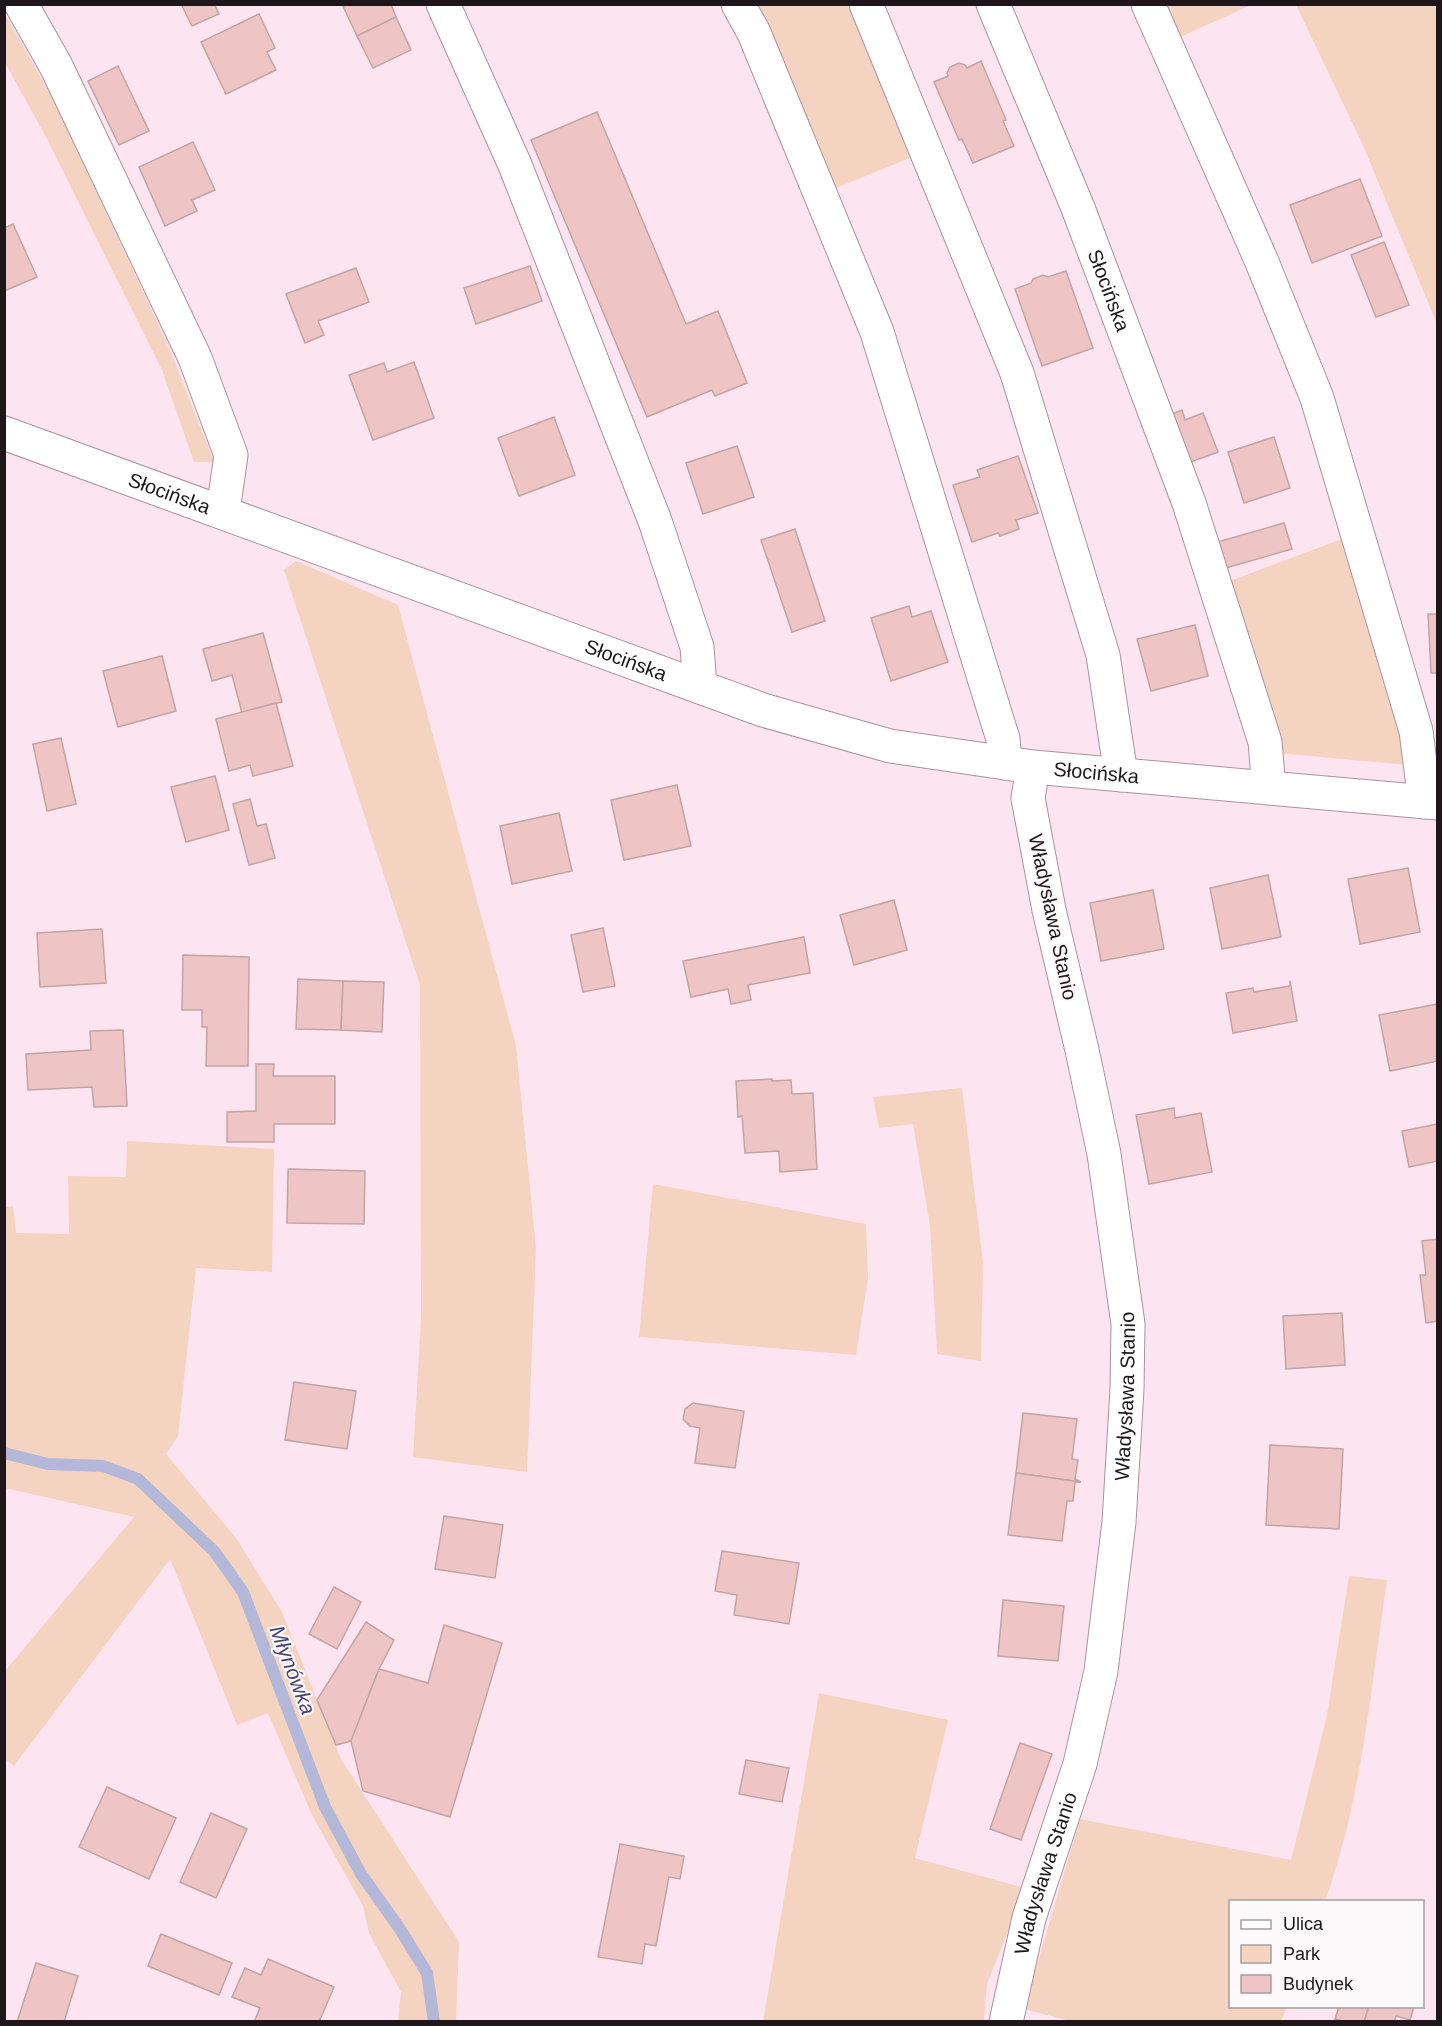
<svg xmlns="http://www.w3.org/2000/svg" width="1442" height="2026" viewBox="0 0 1442 2026" font-family="Arial,sans-serif">
	<style>
		.green { fill: #f5d3c1 }
		.lines { fill: none; stroke-linecap: round; stroke-linejoin: round }
		.stream { stroke: #b3b7d8; stroke-width: 12 }
		.building { fill: #eec4c5; stroke: #c1a5a5; stroke-width: 1.5 }
		.minor-casing { stroke: #a9929e; stroke-width: 35 }
		.tertiary-casing { stroke: #a9929e; stroke-width: 35 }
		.minor { stroke: #fff; stroke-width: 33 }
		.tertiary { stroke: #fff; stroke-width: 33 }
		.labels { text-anchor: middle; dominant-baseline: central; stroke-width: 4.5; stroke-linejoin: round; paint-order: stroke }
		.street-label { font-size: 20px; fill: #1f161b; stroke: #fdf8fa }
		.water-label { font-size: 21px; font-style: italic; fill: #434674; stroke: #fdf8fa }
	</style>
	<rect width="100%" height="100%" fill="#fde4f1"/>
	<g class="green">
		<path d="M 754,5 L 848,5 L 867,43 L 915,156 L 831,190 Z"/>
		<path d="M 1163,5 L 1251,5 L 1178,38 Z"/>
		<path d="M 1296,5 L 1437,5 L 1437,324 L 1362,143 Z"/>
		<path d="M 4,12 L 56,105 L 170,350 L 214,462 L 194,462 L 162,370 L 45,135 L 5,63 Z"/>
		<path d="M 1347,537 L 1405,747 L 1408,765 L 1277,753 L 1227,582 Z"/>
		<path d="M 296,561 L 398,605 L 516,1046 L 536,1249 L 527,1472 L 413,1457 L 421,1319 L 420,985 L 284,570 Z"/>
		<path d="M 962,1088 L 983,1263 L 981,1361 L 937,1354 L 930,1225 L 913,1124 L 879,1128 L 873,1097 Z"/>
		<path d="M 127,1141 L 274,1149 L 272,1272 L 196,1268 L 178,1436 L 166,1454 L 236,1538 L 282,1612 L 341,1759 L 459,1942 L 456,2021 L 398,2021 L 401,1992 L 369,1933 L 363,1906 L 312,1815 L 268,1713 L 237,1725 L 170,1559 L 14,1766 L 5,1759 L 5,1671 L 134,1517 L 5,1488 L 5,1207 L 13,1206 L 16,1233 L 69,1234 L 68,1176 L 126,1177 Z"/>
		<path d="M 653,1184 L 866,1224 L 868,1278 L 856,1355 L 639,1337 Z"/>
		<path d="M 1349,1576 L 1387,1580 C 1371,1686 1362,1800 1325,1901 L 1230,1902 L 1230,2006 L 1287,2007 L 1281,2021 L 1070,2021 L 1024,2009 L 1080,1819 L 1291,1860 L 1327,1715 Z"/>
		<path d="M 819,1693 L 948,1720 L 915,1858 L 1025,1888 L 987,1984 L 984,2021 L 763,2022 Z"/>
	</g>
	<g class="lines">
		<path class="stream" d="M 4,1453 L 48,1464 L 103,1466 L 138,1479 L 214,1551 L 243,1592 L 325,1807 L 361,1874 L 400,1929 L 427,1973 L 434,2022"/>
	</g>
	<g class="building">
		<path d="M 181,4 L 214,4 L 219,14 L 192,26 Z"/>
		<path d="M 342,4 L 391,4 L 396,17 L 357,36 Z"/>
		<path d="M 259,14 L 275,48 L 267,52 L 276,70 L 226,94 L 201,42 Z"/>
		<path d="M 396,17 L 411,50 L 373,68 L 357,36 Z"/>
		<path d="M 981,61 L 1006,120 L 1003,121 L 1014,146 L 973,163 L 962,139 L 959,140 L 934,82 L 948,76 L 947,73 L 950,67 L 959,63 L 965,65 L 967,68 Z"/>
		<path d="M 118,66 L 149,131 L 119,145 L 88,81 Z"/>
		<path d="M 597,112 L 686,324 L 718,311 L 747,383 L 715,396 L 712,390 L 647,417 L 531,140 Z"/>
		<path d="M 193,142 L 215,190 L 192,200 L 197,211 L 165,226 L 139,167 Z"/>
		<path d="M 1360,179 L 1382,236 L 1312,263 L 1290,205 Z"/>
		<path d="M 13,224 L 37,277 L 4,291 L 4,228 Z"/>
		<path d="M 1384,242 L 1409,305 L 1376,317 L 1351,255 Z"/>
		<path d="M 530,266 L 542,301 L 476,324 L 464,288 Z"/>
		<path d="M 356,268 L 369,302 L 318,321 L 324,335 L 305,343 L 286,294 Z"/>
		<path d="M 1066,271 L 1093,348 L 1042,366 L 1015,289 L 1031,283 L 1033,279 L 1043,275 L 1048,277 Z"/>
		<path d="M 414,362 L 434,418 L 373,440 L 349,375 L 384,363 L 387,372 Z"/>
		<path d="M 1182,410 L 1185,420 L 1203,413 L 1218,452 L 1188,463 L 1170,415 Z"/>
		<path d="M 554,417 L 575,475 L 519,496 L 498,438 Z"/>
		<path d="M 1274,437 L 1290,488 L 1244,503 L 1228,452 Z"/>
		<path d="M 737,446 L 754,497 L 703,514 L 686,463 Z"/>
		<path d="M 1018,456 L 1038,513 L 1016,520 L 1019,529 L 1000,536 L 998,533 L 972,542 L 953,485 L 980,477 L 977,470 Z"/>
		<path d="M 1284,523 L 1292,549 L 1222,569 L 1214,543 Z"/>
		<path d="M 795,529 L 825,621 L 792,632 L 761,540 Z"/>
		<path d="M 909,606 L 912,617 L 931,611 L 948,662 L 891,681 L 871,618 Z"/>
		<path d="M 1428,614 L 1438,614 L 1438,673 L 1431,673 Z"/>
		<path d="M 1195,625 L 1208,676 L 1151,691 L 1137,639 Z"/>
		<path d="M 263,633 L 282,702 L 242,713 L 232,675 L 212,681 L 203,649 Z"/>
		<path d="M 162,656 L 176,711 L 118,727 L 103,671 Z"/>
		<path d="M 276,703 L 293,766 L 253,776 L 250,765 L 229,771 L 216,719 Z"/>
		<path d="M 61,738 L 76,804 L 47,811 L 33,744 Z"/>
		<path d="M 215,776 L 229,830 L 186,842 L 171,787 Z"/>
		<path d="M 677,785 L 691,846 L 624,860 L 611,800 Z"/>
		<path d="M 250,799 L 257,826 L 266,824 L 275,858 L 249,865 L 233,804 Z"/>
		<path d="M 559,813 L 572,871 L 512,884 L 500,826 Z"/>
		<path d="M 1408,868 L 1420,932 L 1360,944 L 1348,879 Z"/>
		<path d="M 1268,875 L 1281,937 L 1222,949 L 1210,888 Z"/>
		<path d="M 1153,890 L 1164,949 L 1101,961 L 1090,903 Z"/>
		<path d="M 894,900 L 907,950 L 854,965 L 840,915 Z"/>
		<path d="M 603,928 L 615,986 L 583,992 L 571,935 Z"/>
		<path d="M 102,929 L 106,983 L 40,987 L 37,933 Z"/>
		<path d="M 804,937 L 810,973 L 748,985 L 751,1000 L 731,1004 L 728,989 L 691,997 L 683,961 Z"/>
		<path d="M 183,955 L 249,957 L 248,1066 L 206,1066 L 207,1027 L 202,1027 L 202,1010 L 182,1010 Z"/>
		<path d="M 298,979 L 343,981 L 341,1030 L 296,1029 Z"/>
		<path d="M 343,981 L 384,982 L 382,1032 L 341,1030 Z"/>
		<path d="M 1290,981 L 1297,1021 L 1233,1033 L 1226,993 L 1253,988 L 1254,992 L 1290,986 Z"/>
		<path d="M 1438,1004 L 1438,1061 L 1390,1071 L 1379,1015 Z"/>
		<path d="M 123,1030 L 127,1106 L 94,1107 L 92,1087 L 28,1090 L 26,1054 L 91,1050 L 90,1031 Z"/>
		<path d="M 256,1064 L 274,1064 L 273,1076 L 335,1076 L 335,1124 L 274,1124 L 274,1142 L 227,1142 L 227,1112 L 256,1111 Z"/>
		<path d="M 772,1079 L 772,1081 L 791,1080 L 792,1094 L 813,1093 L 817,1169 L 780,1172 L 779,1151 L 745,1153 L 742,1116 L 738,1117 L 736,1081 Z"/>
		<path d="M 1174,1108 L 1175,1118 L 1201,1113 L 1212,1172 L 1149,1184 L 1136,1115 Z"/>
		<path d="M 1438,1124 L 1438,1161 L 1409,1167 L 1402,1131 Z"/>
		<path d="M 288,1169 L 365,1171 L 364,1224 L 287,1223 Z"/>
		<path d="M 1438,1239 L 1438,1321 L 1426,1323 L 1420,1275 L 1426,1275 L 1422,1241 Z"/>
		<path d="M 1342,1313 L 1345,1365 L 1286,1369 L 1283,1316 Z"/>
		<path d="M 294,1382 L 356,1391 L 347,1449 L 285,1440 Z"/>
		<path d="M 693,1403 L 744,1411 L 735,1468 L 695,1463 L 700,1428 L 690,1426 L 683,1419 L 685,1409 Z"/>
		<path d="M 1023,1413 L 1077,1419 L 1072,1459 L 1078,1460 L 1075,1479 L 1081,1482 L 1016,1473 Z"/>
		<path d="M 1270,1445 L 1343,1449 L 1339,1529 L 1266,1525 Z"/>
		<path d="M 1016,1473 L 1081,1482 L 1075,1482 L 1073,1501 L 1067,1501 L 1062,1541 L 1008,1535 Z"/>
		<path d="M 444,1516 L 503,1525 L 495,1578 L 435,1569 Z"/>
		<path d="M 722,1551 L 799,1563 L 789,1624 L 734,1615 L 737,1595 L 715,1591 Z"/>
		<path d="M 334,1587 L 361,1602 L 337,1649 L 309,1634 Z"/>
		<path d="M 1003,1600 L 1064,1606 L 1058,1661 L 998,1656 Z"/>
		<path d="M 366,1622 L 394,1640 L 379,1669 L 351,1741 L 336,1745 L 317,1700 Z"/>
		<path d="M 444,1625 L 502,1643 L 450,1817 L 363,1791 L 351,1741 L 379,1669 L 428,1683 Z"/>
		<path d="M 1020,1743 L 1052,1754 L 1021,1840 L 990,1829 Z"/>
		<path d="M 746,1760 L 789,1768 L 782,1802 L 739,1794 Z"/>
		<path d="M 107,1787 L 176,1818 L 149,1879 L 79,1847 Z"/>
		<path d="M 211,1813 L 247,1829 L 216,1898 L 180,1882 Z"/>
		<path d="M 620,1844 L 684,1856 L 680,1879 L 669,1877 L 656,1946 L 645,1944 L 642,1964 L 598,1957 Z"/>
		<path d="M 161,1934 L 232,1963 L 219,1995 L 148,1966 Z"/>
		<path d="M 268,1959 L 334,1987 L 319,2022 L 254,2022 L 260,2008 L 232,1997 L 245,1968 L 261,1975 Z"/>
		<path d="M 36,1963 L 78,1976 L 64,2022 L 17,2022 Z"/>
		<path d="M 1339,2006 L 1369,2006 L 1364,2022 L 1345,2022 L 1335,2019 Z"/>
		<path d="M 1369,2006 L 1414,2006 L 1410,2020 L 1396,2016 L 1394,2022 L 1364,2022 Z"/>
	</g>
	<g class="lines">
		<defs>
			<g id="minor">
				<path d="M 21,4 L 56,66 L 195,358 L 231,455 L 223,511"/>
				<path d="M 443,4 L 515,165 L 655,521 L 697,647 L 700,687"/>
				<path d="M 738,4 L 754,33 L 877,332 L 994,710 L 1003,739 L 1005,763"/>
				<path d="M 866,4 L 1017,373 L 1103,655 L 1121,775"/>
				<path id="s1" d="M 993,4 L 1078,208 L 1189,503 L 1265,742 L 1269,788"/>
				<path d="M 1148,4 L 1262,262 L 1317,398 L 1416,731 L 1425,802"/>
				<path id="s2" d="M 1006,2022 L 1029,1918 L 1080,1764 L 1101,1671 L 1119,1522 L 1127,1389 L 1128,1324 L 1104,1154 L 1082,1050 L 1049,910 L 1028,798 L 1033,767"/>
			</g>
			<g id="tertiary">
				<path id="s3" d="M 4,433 L 763,710 L 890,746 L 1033,767 L 1438,803"/>
			</g>
		</defs>
		<use href="#minor" class="minor-casing"/>
		<use href="#tertiary" class="tertiary-casing"/>
		<use href="#minor" class="minor"/>
		<use href="#tertiary" class="tertiary"/>
	</g>
	<g class="labels">
		<g class="street-label">
			<text stroke="none"><textPath href="#s1" startOffset="309">Słocińska</textPath></text>
			<text stroke="none"><textPath href="#s3" startOffset="176">Słocińska</textPath></text>
			<text stroke="none"><textPath href="#s3" startOffset="662">Słocińska</textPath></text>
			<text stroke="none"><textPath href="#s3" startOffset="1148">Słocińska</textPath></text>
			<text transform="translate(1053 917) rotate(78)">Władysława Stanio</text>
			<text stroke="none"><textPath href="#s2" startOffset="640">Władysława Stanio</textPath></text>
			<text stroke="none"><textPath href="#s2" startOffset="154">Władysława Stanio</textPath></text>
		</g>
		<g class="water-label">
			<text transform="translate(293 1670) rotate(69)">Młynówka</text>
		</g>
	</g>
	<rect width="1442" height="2026" fill="none" stroke="#1f161b" stroke-width="12"/>
	<rect x="1229" y="1900" width="195" height="108" fill="#fdf8fa" stroke="#a49ea1" stroke-width="1.5"/>
	<rect x="1241" y="1920" width="30" height="9" fill="#ffffff" stroke="#a49ea1" stroke-width="1.5"/>
	<text x="1283" y="1930" font-size="18" fill="#1f161b">Ulica</text>
	<rect x="1241" y="1945" width="30" height="18" fill="#f5d3c1" stroke="#a49ea1" stroke-width="1.5"/>
	<text x="1283" y="1960" font-size="18" fill="#1f161b">Park</text>
	<rect x="1241" y="1975" width="30" height="18" fill="#eec4c5" stroke="#a49ea1" stroke-width="1.5"/>
	<text x="1283" y="1990" font-size="18" fill="#1f161b">Budynek</text>
</svg>
